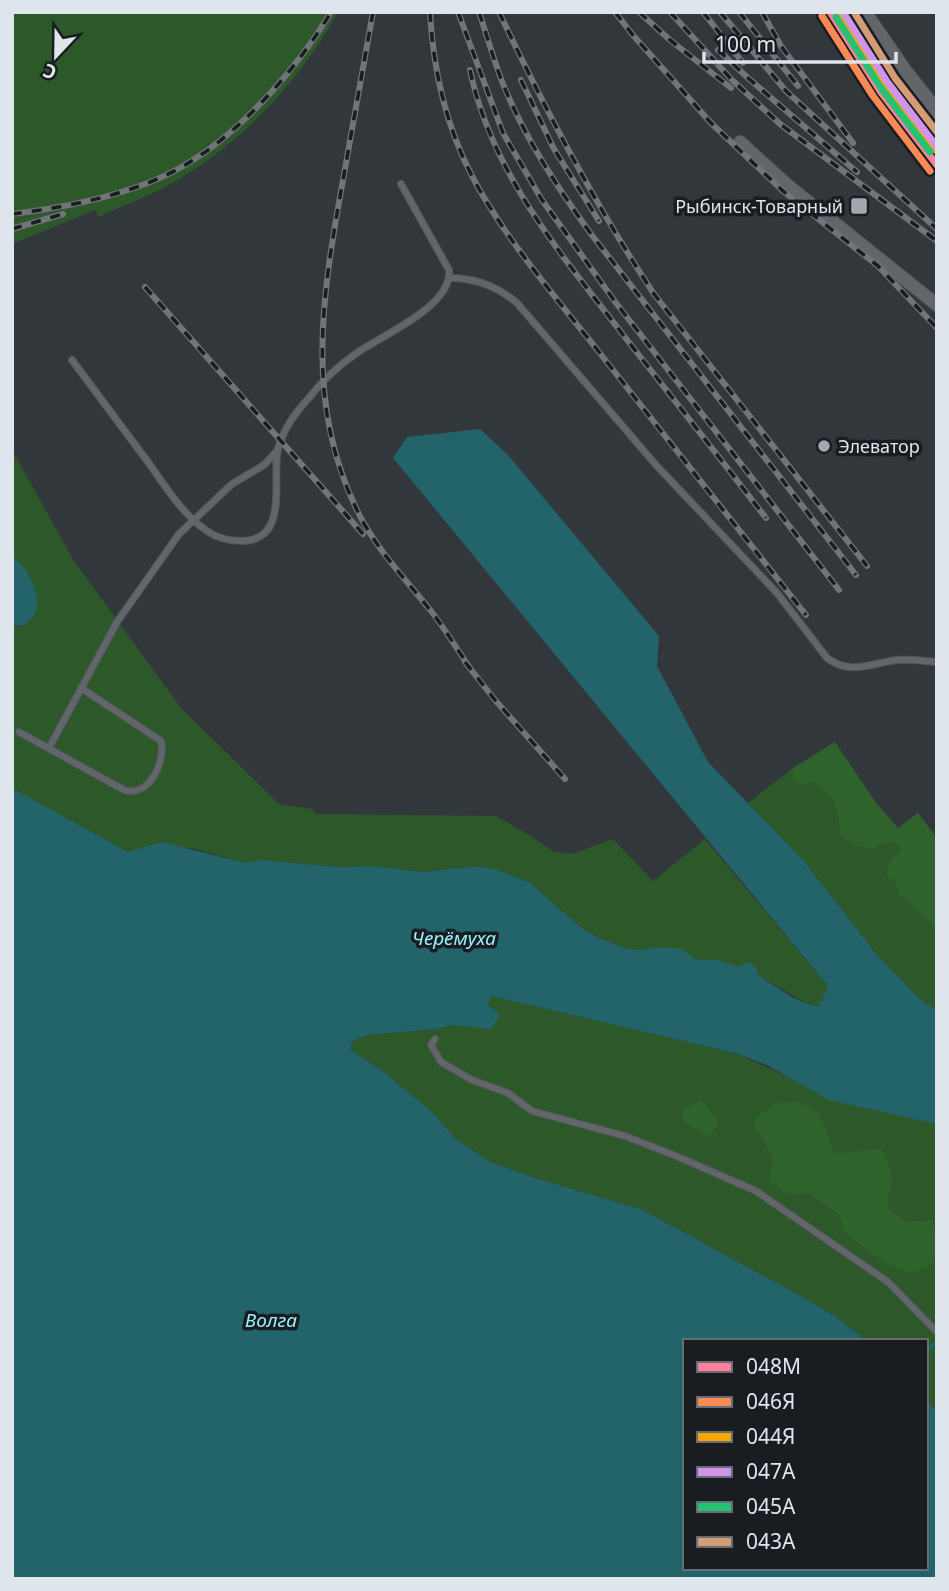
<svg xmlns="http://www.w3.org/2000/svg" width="949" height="1591" viewBox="0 0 949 1591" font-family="'Noto Sans',sans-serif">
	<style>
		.green { fill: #2d582a }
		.forest { fill: #2f632c }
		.water { fill: #23646a }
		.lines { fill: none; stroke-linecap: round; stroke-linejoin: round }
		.stream { stroke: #23646a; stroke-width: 3.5 }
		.service-casing { stroke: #52565b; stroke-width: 8 }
		.minor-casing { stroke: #52565b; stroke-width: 14 }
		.tertiary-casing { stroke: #52565b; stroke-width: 16 }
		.service { stroke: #62666a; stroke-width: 6 }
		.minor { stroke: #62666a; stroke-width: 12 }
		.tertiary { stroke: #62666a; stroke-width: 14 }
		.rail-casing { stroke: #717478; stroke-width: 6 }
		.rail { stroke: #191d22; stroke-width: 3.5; stroke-dasharray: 10; stroke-linecap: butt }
		.rail-1-casing { stroke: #191d22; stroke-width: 12 }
		.rail-2-casing { stroke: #191d22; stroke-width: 12 }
		.rail-3-casing { stroke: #191d22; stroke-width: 12 }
		.rail-4-casing { stroke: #191d22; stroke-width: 12 }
		.rail-5-casing { stroke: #191d22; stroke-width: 12 }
		.rail-6-casing { stroke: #191d22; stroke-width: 12 }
		.rail-1 { stroke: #ff8098; stroke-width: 7 }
		.rail-2 { stroke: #f98a56; stroke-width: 7 }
		.rail-3 { stroke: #f7a600; stroke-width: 7 }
		.rail-4 { stroke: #d193ec; stroke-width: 7 }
		.rail-5 { stroke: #26c172; stroke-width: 7 }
		.rail-6 { stroke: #d39c74; stroke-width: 7 }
		.poi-dot { fill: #a2a8ae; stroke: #191d22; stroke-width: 2.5 }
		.labels { text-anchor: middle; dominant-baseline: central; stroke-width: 7; stroke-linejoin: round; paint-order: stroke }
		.poi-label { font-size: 18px; fill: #dfe5ec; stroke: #191d22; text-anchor: end }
		.water-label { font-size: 19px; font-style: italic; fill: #98f2f9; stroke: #191d22 }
	</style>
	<rect width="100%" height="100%" fill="#32373c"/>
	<g class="green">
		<path d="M 12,12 L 338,12 C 299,83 238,147 167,186 C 145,198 121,206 99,217 L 95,210 L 12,244 Z"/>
		<path d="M 12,450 L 74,561 L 181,708 L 279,804 L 312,809 L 316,814 L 496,816 L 529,835 L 553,851 L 572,854 L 613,839 L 653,881 L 705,839 L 828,986 L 819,1006 L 804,1002 L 758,975 L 755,966 L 738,968 L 719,960 L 694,959 L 660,947 L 640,950 L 628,949 L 597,937 L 583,929 L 529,882 L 497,870 L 478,866 L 422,872 L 371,866 L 337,867 L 261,860 L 245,863 L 193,848 L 128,852 L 12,788 L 12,625 L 20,627 L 17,560 L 12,556 Z"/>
		<path d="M 793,768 L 792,781 L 802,786 L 812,782 C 836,797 838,808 840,836 L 856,846 L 895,841 L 902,850 L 895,881 L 901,894 L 934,925 L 937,925 L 937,1010 L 924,1003 L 878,956 L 804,861 L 748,803 Z"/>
		<path d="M 491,996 L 735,1053 L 791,1078 L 937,1124 L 937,1228 L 932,1219 L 907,1222 L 887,1207 L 893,1177 L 855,1151 L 834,1155 L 819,1113 L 752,1122 L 773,1159 L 789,1195 L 810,1194 L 840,1216 L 931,1265 L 937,1258 L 937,1411 L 926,1400 L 926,1341 L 867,1341 L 835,1316 L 799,1295 L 641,1209 L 535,1178 L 490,1162 L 456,1139 L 432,1112 L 387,1074 L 350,1049 L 352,1041 L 356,1037 L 367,1035 L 437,1029 L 460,1024 L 491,1029 L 491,1008 L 488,1002 Z"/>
	</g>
	<g class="forest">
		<path d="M 835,742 L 874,800 L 898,828 L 918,813 L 937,838 L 937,925 L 934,926 L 900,894 L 895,881 L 886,876 L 890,861 L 902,850 L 895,842 L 880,844 L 873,850 L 856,846 L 840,836 C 838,808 836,797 812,782 L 802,786 L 792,781 L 793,768 Z"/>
		<path d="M 702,1100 L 719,1123 L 709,1137 L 683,1121 L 683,1110 Z"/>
		<path d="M 799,1102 L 819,1113 L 835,1154 L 881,1148 L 893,1177 L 887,1207 L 907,1222 L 932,1219 C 937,1229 942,1255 932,1264 C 927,1268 917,1270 911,1273 L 883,1262 L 844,1232 L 840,1216 L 810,1194 L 789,1195 L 769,1181 L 773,1159 L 752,1122 L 775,1103 Z"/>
	</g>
	<g class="water">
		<path d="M 480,429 L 508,455 L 659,636 L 657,666 L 708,762 L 804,861 L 878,956 L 924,1003 L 937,1010 L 937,1124 L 829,1100 L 767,1065 L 735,1053 L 491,996 L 488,1003 L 491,1008 L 497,1011 L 499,1017 L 491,1029 L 453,1025 L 437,1029 L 367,1035 L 352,1041 L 350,1049 L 387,1074 L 432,1112 L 456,1139 L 490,1162 L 535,1178 L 641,1209 L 799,1295 L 835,1316 L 867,1341 L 685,1341 L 685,1568 L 926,1568 L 926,1400 L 937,1411 L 937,1579 L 12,1579 L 12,788 L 128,852 L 162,842 L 245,863 L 261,860 L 337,867 L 371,866 L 422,872 L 478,866 L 497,870 L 529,882 L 583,929 L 597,937 L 628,949 L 640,950 L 660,947 L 682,949 L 694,959 L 719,960 L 738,967 L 748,962 L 755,966 L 758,975 C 776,986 797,1004 819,1006 L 828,986 L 393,458 L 407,437 Z"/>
		<path d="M 12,556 C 29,569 45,598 32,618 C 27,625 21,627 12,625 Z"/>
	</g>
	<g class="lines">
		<path class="stream" d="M 926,1351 L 937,1342"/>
		<defs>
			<g id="service">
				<path d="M 450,278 C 476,278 497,286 517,303 L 656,465 L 777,593 L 827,658 C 851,676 871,663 897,660 C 910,659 924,661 937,662"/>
				<path d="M 72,360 C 97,394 123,428 148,462 C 165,486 182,514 207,531 C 217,538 229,541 242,541 C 291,540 271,477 278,449 C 283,430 295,413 308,399 C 321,382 337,367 354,355 C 379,336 453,307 449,270 L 401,184"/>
				<path d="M 19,732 L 124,790 C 149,798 166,762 161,741 L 81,688"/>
				<path d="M 49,748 L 117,622 L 179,534 L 232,484 L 264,465 L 277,451"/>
				<path d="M 435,1039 L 431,1045 L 441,1062 L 472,1080 L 508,1093 L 532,1111 L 625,1136 L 676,1156 L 756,1191 L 888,1282 L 937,1332"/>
			</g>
			<path id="minor" d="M 740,142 L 786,184 L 937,305"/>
			<path id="tertiary" d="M 864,12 L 904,70 L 937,112"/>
		</defs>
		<use href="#service" class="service-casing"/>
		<use href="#minor" class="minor-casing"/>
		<use href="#tertiary" class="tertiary-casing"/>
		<use href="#service" class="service"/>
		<use href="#minor" class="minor"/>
		<use href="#tertiary" class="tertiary"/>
		<defs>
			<g id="rail">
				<path d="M 373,12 C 363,68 353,124 343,180 C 322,296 303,407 361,518 C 379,552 407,581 431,611 C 445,629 457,649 470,668"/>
				<path d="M 430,12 C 433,68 446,126 472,176 C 503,236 557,299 599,352 C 668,440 737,528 806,615"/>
				<path d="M 458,12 L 503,133 L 542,200 L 616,303 L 839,590"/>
				<path d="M 479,12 C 487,36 494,61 503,84 C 525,138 557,187 591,234 L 856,575"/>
				<path d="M 499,12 C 545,109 595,205 654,294 L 867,566"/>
				<path d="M 615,12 L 632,34 L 711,123 L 784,192 L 878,266 L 937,328"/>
				<path d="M 639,12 L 670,40 L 731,88"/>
				<path d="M 670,12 L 731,79 L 780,124 L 937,241"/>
				<path d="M 703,12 L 743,63"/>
				<path d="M 720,12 L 786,91 L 937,229"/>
				<path d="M 739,12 L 798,86"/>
				<path d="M 762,12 L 781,46 L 853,143"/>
				<path d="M 718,50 L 748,78 L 857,172"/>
				<path d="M 470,70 C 492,174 561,254 624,336 C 672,397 719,457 766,518"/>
				<path d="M 521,80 L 554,149 L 599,221"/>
				<path d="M 12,214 C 69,207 141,193 190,162 C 244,129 299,66 331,12"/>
				<path d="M 12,229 L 63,214"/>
				<path d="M 145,287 L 363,534"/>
				<path d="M 465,662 L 495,700 L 565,779"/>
			</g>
		</defs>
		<use href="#rail" class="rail-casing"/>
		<use href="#rail" class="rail"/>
		<defs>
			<path id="rail-1" d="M 830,12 L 880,91 L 937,165"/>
			<path id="rail-2" d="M 822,16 L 873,96 L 930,171"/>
			<path id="rail-3" d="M 840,12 L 887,86 L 937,151"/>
			<path id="rail-4" d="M 843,12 L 888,83 L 937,147"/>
			<path id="rail-5" d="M 836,17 L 881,88 L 930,152"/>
			<path id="rail-6" d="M 854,12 L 895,78 L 937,132"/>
		</defs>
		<use href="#rail-1" class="rail-1-casing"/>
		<use href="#rail-2" class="rail-2-casing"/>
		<use href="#rail-3" class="rail-3-casing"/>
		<use href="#rail-4" class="rail-4-casing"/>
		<use href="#rail-5" class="rail-5-casing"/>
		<use href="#rail-6" class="rail-6-casing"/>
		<use href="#rail-1" class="rail-1"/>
		<use href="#rail-2" class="rail-2"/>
		<use href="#rail-3" class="rail-3"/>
		<use href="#rail-4" class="rail-4"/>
		<use href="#rail-5" class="rail-5"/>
		<use href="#rail-6" class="rail-6"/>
	</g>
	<g class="poi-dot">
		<rect x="850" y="197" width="18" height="18" rx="3.5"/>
		<circle cx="824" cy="446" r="7"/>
	</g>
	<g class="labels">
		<g class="poi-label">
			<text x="843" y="206">Рыбинск-Товарный</text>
			<text x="838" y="446" text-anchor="start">Элеватор</text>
		</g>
		<g class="water-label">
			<text x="454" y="938">Черёмуха</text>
			<text x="271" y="1320">Волга</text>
		</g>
	</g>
	<rect width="949" height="1591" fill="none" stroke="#dfe5ec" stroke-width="28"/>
	<rect x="683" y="1339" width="245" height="231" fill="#191d22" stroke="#686d73" stroke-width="2"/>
	<rect x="697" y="1362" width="35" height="10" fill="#ff8098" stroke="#686d73" stroke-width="2"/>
	<text x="746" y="1374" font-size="21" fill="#dfe5ec">048М</text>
	<rect x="697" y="1397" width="35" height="10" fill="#f98a56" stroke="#686d73" stroke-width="2"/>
	<text x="746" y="1409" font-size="21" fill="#dfe5ec">046Я</text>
	<rect x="697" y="1432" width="35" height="10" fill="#f7a600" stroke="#686d73" stroke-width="2"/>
	<text x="746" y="1444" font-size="21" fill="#dfe5ec">044Я</text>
	<rect x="697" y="1467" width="35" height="10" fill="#d193ec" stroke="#686d73" stroke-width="2"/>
	<text x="746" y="1479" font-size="21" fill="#dfe5ec">047А</text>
	<rect x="697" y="1502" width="35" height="10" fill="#26c172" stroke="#686d73" stroke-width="2"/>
	<text x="746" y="1514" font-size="21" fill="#dfe5ec">045А</text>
	<rect x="697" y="1537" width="35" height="10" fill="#d39c74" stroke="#686d73" stroke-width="2"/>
	<text x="746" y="1549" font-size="21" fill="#dfe5ec">043А</text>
	<g transform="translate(56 56) rotate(202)" stroke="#191d22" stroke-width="5" paint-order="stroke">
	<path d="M0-5L12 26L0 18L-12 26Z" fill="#dfe5ec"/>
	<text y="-10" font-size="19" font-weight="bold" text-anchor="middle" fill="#dfe5ec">С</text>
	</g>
	<path d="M704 52v10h192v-10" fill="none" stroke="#dfe5ec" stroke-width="3.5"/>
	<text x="715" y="52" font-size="21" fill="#dfe5ec" stroke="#191d22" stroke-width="5" paint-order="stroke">100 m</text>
</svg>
